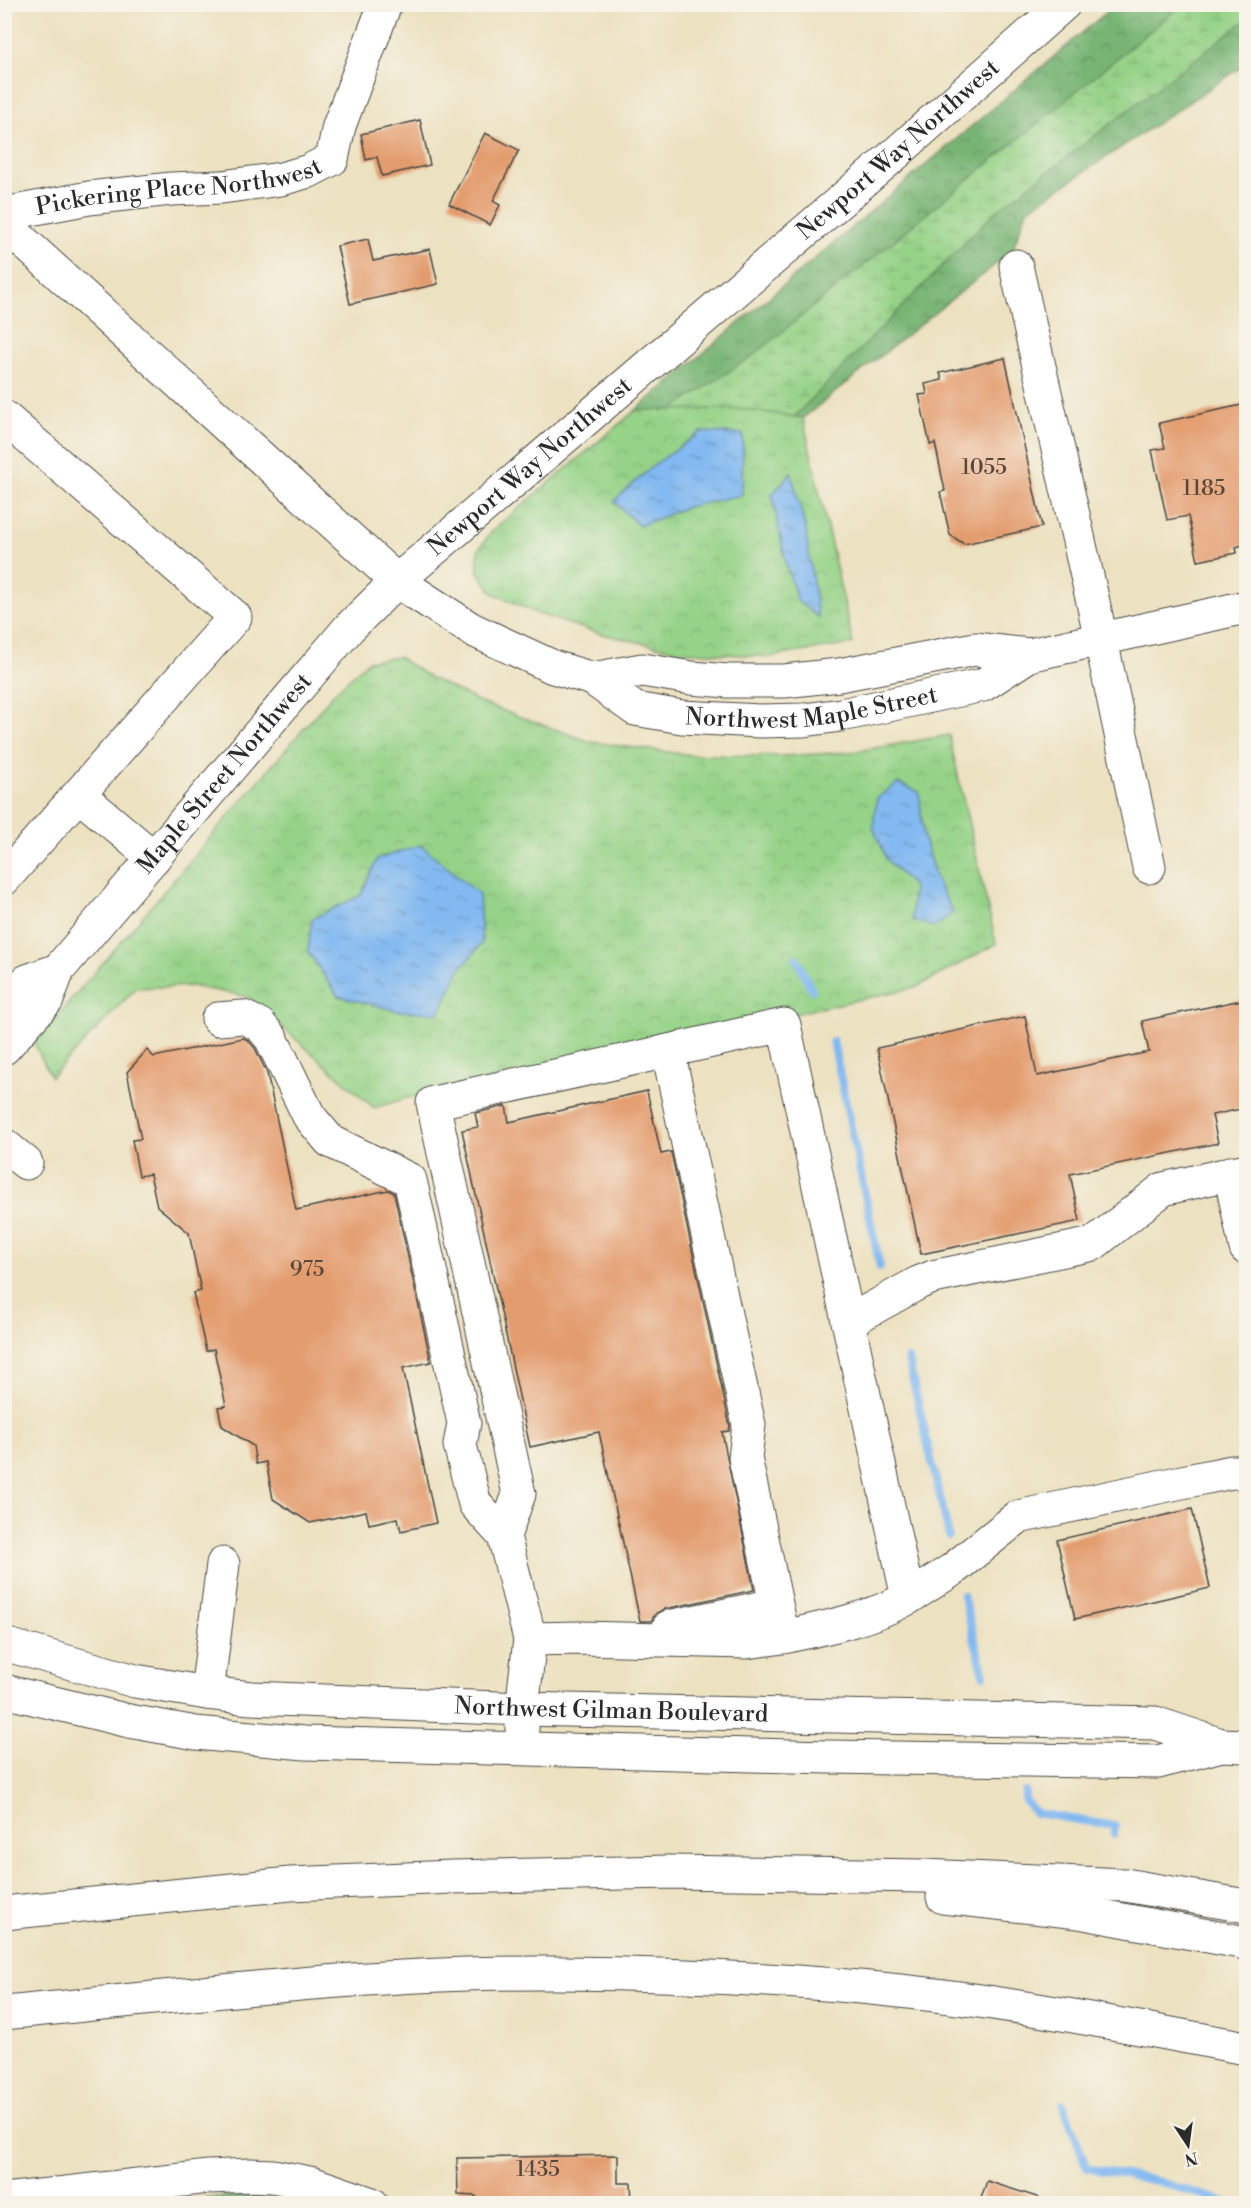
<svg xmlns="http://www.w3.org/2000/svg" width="1251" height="2208" viewBox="0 0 1251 2208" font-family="'Libre Bodoni',serif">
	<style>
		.forest { fill: url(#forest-crowns); stroke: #527050; stroke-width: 1.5 }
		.wetland { fill: url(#wetland-marsh); stroke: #607f5a; stroke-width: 1.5 }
		.park { fill: url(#park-crowns); stroke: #607f5a; stroke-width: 1.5 }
		.water { fill: url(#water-ripples); stroke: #56728e; stroke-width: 1.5 }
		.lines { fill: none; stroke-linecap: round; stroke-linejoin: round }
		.stream { stroke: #82b9f1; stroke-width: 8 }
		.building { fill: #e39c6e }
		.minor-casing { stroke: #484641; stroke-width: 35 }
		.highway-casing { stroke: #484641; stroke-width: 35 }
		.minor { stroke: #fff; stroke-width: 33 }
		.highway { stroke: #fff; stroke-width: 33 }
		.labels { text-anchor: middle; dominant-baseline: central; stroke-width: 6; stroke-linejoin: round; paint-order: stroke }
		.number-label { font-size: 21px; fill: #59473c }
		.street-label { font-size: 24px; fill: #2b2b2b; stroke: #f7f3e8 }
	</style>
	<defs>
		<pattern id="forest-crowns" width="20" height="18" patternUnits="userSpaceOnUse" patternTransform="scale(1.5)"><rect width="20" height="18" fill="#78b574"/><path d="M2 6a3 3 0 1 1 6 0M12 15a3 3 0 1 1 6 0" fill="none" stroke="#63935f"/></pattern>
		<pattern id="wetland-marsh" width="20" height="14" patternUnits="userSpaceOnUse" patternTransform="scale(1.5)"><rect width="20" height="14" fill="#96d388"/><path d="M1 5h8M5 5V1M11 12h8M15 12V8" fill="none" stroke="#81b576"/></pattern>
		<pattern id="park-crowns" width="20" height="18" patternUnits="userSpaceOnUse" patternTransform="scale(1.5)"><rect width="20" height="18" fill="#96d388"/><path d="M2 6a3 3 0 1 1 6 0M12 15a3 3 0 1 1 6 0" fill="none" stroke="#81b576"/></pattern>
		<pattern id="water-ripples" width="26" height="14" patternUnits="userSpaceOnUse" patternTransform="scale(1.5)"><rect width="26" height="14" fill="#82b9f1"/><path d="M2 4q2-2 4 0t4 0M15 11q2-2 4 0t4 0" fill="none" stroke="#6b97c3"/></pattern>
	</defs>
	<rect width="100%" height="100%" fill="#f7f3e8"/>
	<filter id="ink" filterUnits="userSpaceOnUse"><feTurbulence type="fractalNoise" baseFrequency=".0167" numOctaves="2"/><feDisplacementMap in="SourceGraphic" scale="12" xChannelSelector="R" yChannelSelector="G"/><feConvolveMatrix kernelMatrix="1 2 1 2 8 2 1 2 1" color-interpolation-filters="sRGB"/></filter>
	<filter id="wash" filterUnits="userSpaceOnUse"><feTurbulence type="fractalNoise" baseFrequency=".008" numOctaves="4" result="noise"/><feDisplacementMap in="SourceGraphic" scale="24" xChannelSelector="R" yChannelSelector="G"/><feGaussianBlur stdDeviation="1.35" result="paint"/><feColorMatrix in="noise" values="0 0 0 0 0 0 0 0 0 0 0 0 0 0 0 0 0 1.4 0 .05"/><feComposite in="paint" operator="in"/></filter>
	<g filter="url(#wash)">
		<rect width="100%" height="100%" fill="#ece1c0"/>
		<g class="forest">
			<path d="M 1115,5 L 1246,5 L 1246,64 L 1027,210 L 1012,251 L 803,418 L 743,409 L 636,410 Z"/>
			<path d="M 228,2196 L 281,2198 L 299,2203 L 161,2203 Z"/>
		</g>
		<path class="wetland" d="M 1182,5 L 1246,5 L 1246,20 L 995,212 L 785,426 L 572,494 L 683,402 L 754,355 Z"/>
		<g class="park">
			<path d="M 743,409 L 803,418 L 853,644 L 769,657 L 680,651 L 601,634 L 538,614 L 493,593 L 478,572 L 478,550 L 493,530 L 636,410 Z"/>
			<path d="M 398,657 L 429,677 L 484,704 L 591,742 L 690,755 L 782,756 L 852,752 L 949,735 L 996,944 L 917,987 L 407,1098 L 374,1108 L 248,997 L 192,986 L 136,988 L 51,1077 L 34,1043 L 335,692 L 368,661 Z"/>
		</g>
		<g class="water">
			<path d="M 701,432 L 743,434 L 742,495 L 687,507 L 639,526 L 614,501 L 654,465 Z"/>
			<path d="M 791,472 L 805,526 L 818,617 L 797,601 L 786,564 L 772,495 Z"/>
			<path d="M 898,783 L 919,792 L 924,839 L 937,882 L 953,913 L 934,927 L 912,920 L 913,886 L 887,860 L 873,827 L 877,798 Z"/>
			<path d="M 421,845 L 479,894 L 482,943 L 459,971 L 439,1013 L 398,1011 L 338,996 L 308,952 L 312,919 L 361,895 L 377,859 Z"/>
		</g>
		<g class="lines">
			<g class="stream">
				<path d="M 796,958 L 812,990"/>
				<path d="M 833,1041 L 880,1267"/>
				<path d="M 908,1359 L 949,1536"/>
				<path d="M 963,1595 L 984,1675"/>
				<path d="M 1025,1792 L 1025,1801 L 1035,1813 L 1115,1826 L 1114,1834"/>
				<path d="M 1063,2104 L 1087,2168 L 1157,2181 L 1231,2204"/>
			</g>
		</g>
		<g id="blocks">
			<g class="building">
				<path d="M 420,120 L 430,165 L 382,176 L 377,157 L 366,160 L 361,134 Z"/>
				<path d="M 485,133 L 519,150 L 493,201 L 500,205 L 490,225 L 449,204 Z"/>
				<path d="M 368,239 L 373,261 L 430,249 L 438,284 L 350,304 L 337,246 Z"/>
				<path d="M 1005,358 L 1042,527 L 964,544 L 950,535 L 940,492 L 945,491 L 935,443 L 930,445 L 919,395 L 927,394 L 925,384 L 942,380 L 940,373 Z"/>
				<path d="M 1246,404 L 1246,544 L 1236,547 L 1237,553 L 1198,561 L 1188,516 L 1167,520 L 1152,450 L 1165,448 L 1159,423 Z"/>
				<path d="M 1246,999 L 1246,1108 L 1212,1115 L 1218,1143 L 1070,1174 L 1080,1221 L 921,1254 L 877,1048 L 1025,1016 L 1037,1076 L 1149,1052 L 1142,1021 Z"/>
				<path d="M 243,1038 L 248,1040 L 255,1048 L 267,1073 L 296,1210 L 388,1190 L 394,1193 L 431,1362 L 403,1368 L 436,1523 L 401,1531 L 398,1518 L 369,1524 L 366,1511 L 310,1523 L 273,1499 L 266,1462 L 256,1464 L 253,1446 L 222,1426 L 218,1407 L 226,1406 L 214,1349 L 206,1351 L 193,1293 L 201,1291 L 189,1233 L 157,1206 L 150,1174 L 139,1176 L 132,1140 L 141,1139 L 127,1072 L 147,1050 L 154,1057 Z"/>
				<path d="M 647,1091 L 661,1154 L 671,1152 L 730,1426 L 729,1431 L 722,1432 L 754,1590 L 665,1609 L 656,1613 L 651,1621 L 640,1621 L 599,1432 L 530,1447 L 462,1130 L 478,1127 L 475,1113 L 506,1106 L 509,1122 Z"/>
				<path d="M 1192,1509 L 1210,1588 L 1075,1619 L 1057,1540 Z"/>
				<path d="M 618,2155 L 618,2183 L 631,2183 L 632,2204 L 476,2204 L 476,2196 L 458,2195 L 457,2158 Z"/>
				<path d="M 987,2181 L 1043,2199 L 1043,2204 L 979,2204 Z"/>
			</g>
		</g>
	</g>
	<g filter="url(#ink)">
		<use href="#blocks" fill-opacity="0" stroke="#484641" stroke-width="1.5"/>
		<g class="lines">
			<defs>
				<g id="minor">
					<path id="s1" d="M 4,214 L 89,198 L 171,189 L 222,187 L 281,179 L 309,171 L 332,159 L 339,126 L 385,4"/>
					<path id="s2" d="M 4,224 L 397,581 L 471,629 L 553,667 L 593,679 L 635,709 L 682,717 L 760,721 L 804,720 L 841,715 L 983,685 L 1029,655"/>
					<path d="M 1016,266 L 1093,602 L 1149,867"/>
					<path d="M 4,417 L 235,617 L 4,879"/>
					<path d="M 593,679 L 642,670 L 691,678 L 728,681 L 784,681 L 839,675 L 975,649 L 1029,655 L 1246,607"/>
					<path d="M 79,795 L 154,858"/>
					<path d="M 4,1007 L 27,981 L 58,970"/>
					<path d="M 218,1019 L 243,1017 L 260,1025 L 271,1038 L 309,1116 L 330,1141 L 410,1180 L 464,1423 L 460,1445 L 475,1504 L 504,1536"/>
					<path id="s3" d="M 4,1048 L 47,1000 L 58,970 L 349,628 L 397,581 L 893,156 L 1064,4"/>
					<path d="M 4,1145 L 26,1163"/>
					<path d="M 1230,1173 L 1246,1248"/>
					<path d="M 848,1322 L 918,1283 L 933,1277 L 1093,1244 L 1163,1189 L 1246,1170"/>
					<path d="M 908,1598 L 952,1570 L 1018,1517 L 1177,1483 L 1232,1472 L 1246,1472"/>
					<path d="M 669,1627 L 775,1605"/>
					<path d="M 530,1639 L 580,1638 L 747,1642 L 783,1637 L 745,1458 L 749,1425 L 668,1051 L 784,1025 L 908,1598 C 870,1619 825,1628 783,1637"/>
					<path id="s4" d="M 4,1644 L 135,1681 L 207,1693 L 251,1698 L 522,1709 L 1155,1723 L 1221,1745 L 1246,1746"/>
					<path d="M 4,1691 L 129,1721 L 196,1733 L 305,1743 L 829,1757 L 1158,1762 L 1221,1745"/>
					<path d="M 207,1693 L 223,1564"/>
					<path d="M 522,1730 L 522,1709 L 530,1639 L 504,1536 L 519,1494 L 433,1103 L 668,1051"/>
					<path d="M 4,2200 L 209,2177 L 250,2175 L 273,2176 L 314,2184 L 372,2204"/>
				</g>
				<g id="highway">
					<path d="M 943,1897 L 1079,1912 L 1246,1943"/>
					<path d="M 4,1913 L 290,1884 L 452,1877 L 669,1872 L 924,1876 L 1125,1885 L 1246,1906"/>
					<path d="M 4,2013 C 190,1995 375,1971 561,1973 C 674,1974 787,1979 900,1991 C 1016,2003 1132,2027 1246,2048"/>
				</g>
			</defs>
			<use href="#minor" class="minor-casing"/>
			<use href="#highway" class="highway-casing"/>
			<use href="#minor" class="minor"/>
			<use href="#highway" class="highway"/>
		</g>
	</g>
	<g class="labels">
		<g class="number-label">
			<text x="984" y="468">1055</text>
			<text x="1204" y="489">1185</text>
			<text x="307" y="1270">975</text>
			<text x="538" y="2170">1435</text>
		</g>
		<g class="street-label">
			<text stroke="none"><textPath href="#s3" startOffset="1274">Newport Way Northwest</textPath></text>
			<text stroke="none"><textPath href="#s1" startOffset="177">Pickering Place Northwest</textPath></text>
			<text stroke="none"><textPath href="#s3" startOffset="788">Newport Way Northwest</textPath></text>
			<text stroke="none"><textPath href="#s2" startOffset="981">Northwest Maple Street</textPath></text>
			<text stroke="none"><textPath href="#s3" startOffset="354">Maple Street Northwest</textPath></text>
			<text stroke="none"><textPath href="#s4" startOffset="614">Northwest Gilman Boulevard</textPath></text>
		</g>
	</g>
	<rect width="1251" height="2208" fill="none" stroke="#f7f3e8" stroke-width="24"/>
	<g transform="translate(1188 2145) rotate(167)" stroke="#f7f3e8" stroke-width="4.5" paint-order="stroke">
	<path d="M0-4.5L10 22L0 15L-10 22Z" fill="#2b2b2b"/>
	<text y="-9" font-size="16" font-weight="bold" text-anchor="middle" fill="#2b2b2b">N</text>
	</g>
</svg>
